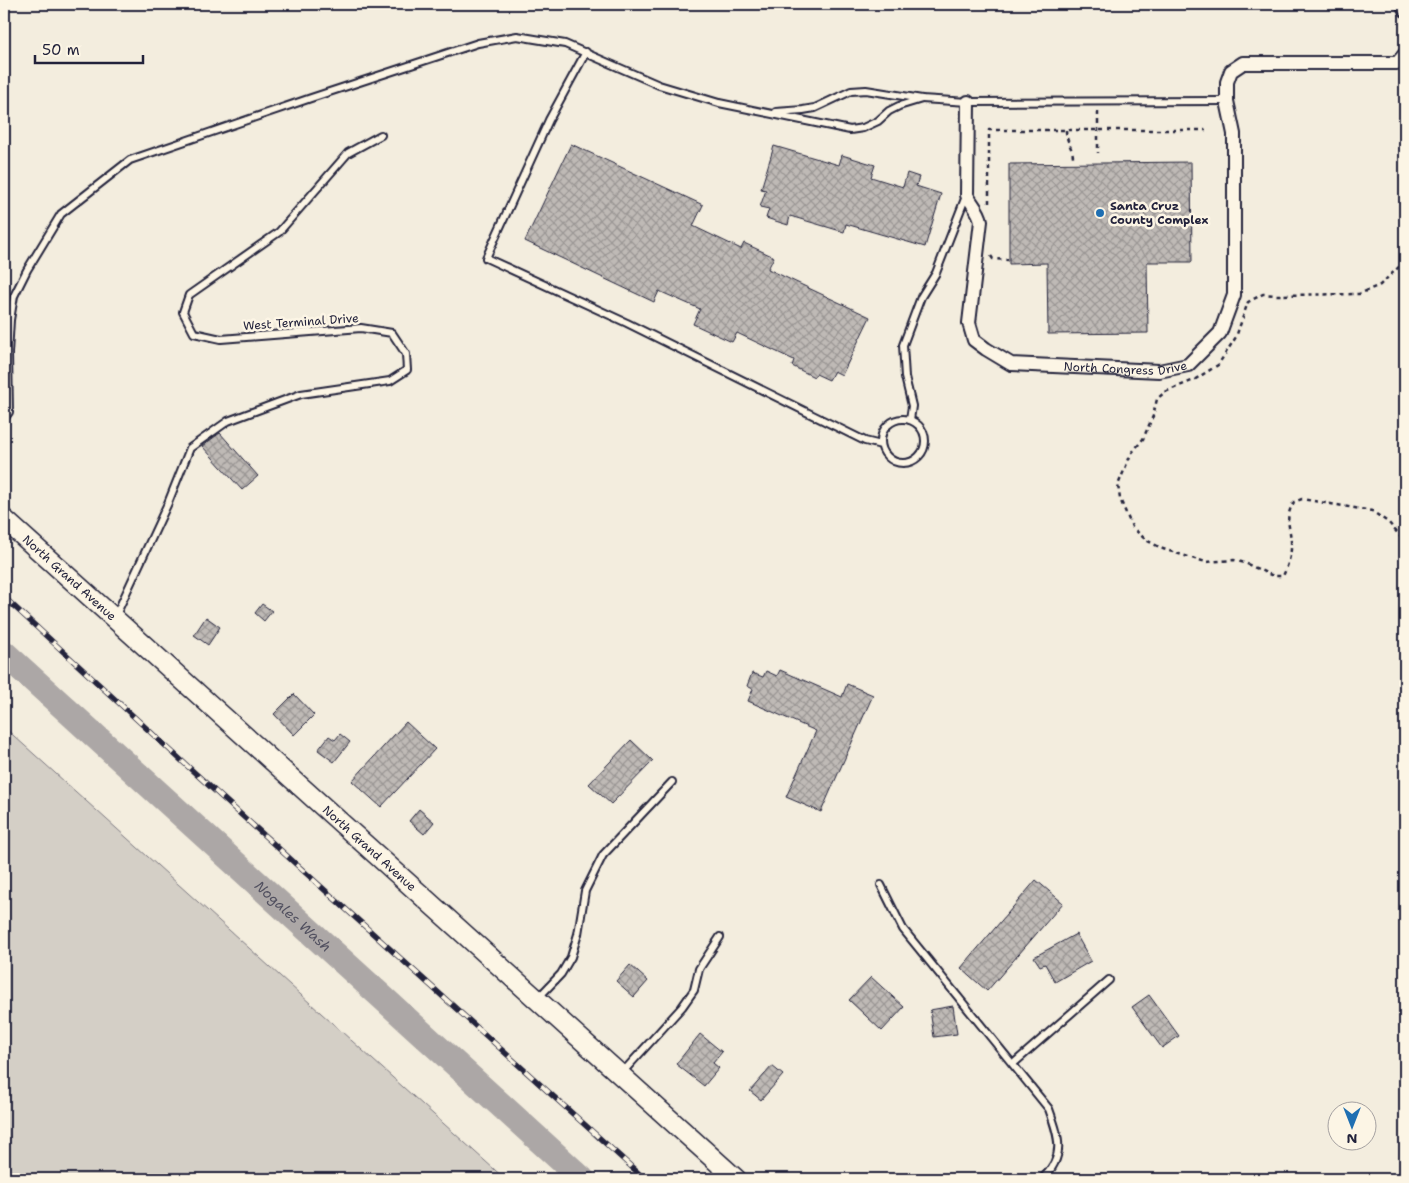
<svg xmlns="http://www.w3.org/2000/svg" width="1409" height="1183" viewBox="0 0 1409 1183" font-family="'Shantell Sans',sans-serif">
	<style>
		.grass { fill: #d4cfc6; stroke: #7b7880 }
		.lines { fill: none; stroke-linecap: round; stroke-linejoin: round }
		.river { stroke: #aca7a6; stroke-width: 26 }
		.building { fill: url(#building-cross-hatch); stroke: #22223b }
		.service-casing { stroke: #22223b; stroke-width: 10 }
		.minor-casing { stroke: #22223b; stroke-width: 16 }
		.primary-casing { stroke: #22223b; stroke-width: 22 }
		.path { stroke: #22223b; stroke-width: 2.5; stroke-dasharray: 4 4; stroke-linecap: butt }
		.service { stroke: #fcf5e5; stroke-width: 6 }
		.minor { stroke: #fcf5e5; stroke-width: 12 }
		.primary { stroke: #fcf5e5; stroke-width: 19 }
		.rail-casing { stroke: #22223b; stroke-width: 5.5 }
		.rail { stroke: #fcf5e5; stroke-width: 4; stroke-dasharray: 11; stroke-linecap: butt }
		.poi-dot { fill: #1f6fb2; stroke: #fcf5e5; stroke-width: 2 }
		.labels { text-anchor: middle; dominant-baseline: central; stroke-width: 5; stroke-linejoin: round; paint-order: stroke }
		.poi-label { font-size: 12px; font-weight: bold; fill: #22223b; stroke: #fcf5e5; text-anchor: start }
		.street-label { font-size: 12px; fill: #22223b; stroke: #fcf5e5 }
		.water-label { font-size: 14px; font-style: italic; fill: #525160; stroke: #fcf5e5 }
	</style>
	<defs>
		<pattern id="building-cross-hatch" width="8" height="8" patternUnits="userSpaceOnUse" patternTransform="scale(1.25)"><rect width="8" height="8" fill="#bfbab6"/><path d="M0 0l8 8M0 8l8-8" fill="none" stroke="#9b9795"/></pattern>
	</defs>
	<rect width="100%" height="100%" fill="#f3edde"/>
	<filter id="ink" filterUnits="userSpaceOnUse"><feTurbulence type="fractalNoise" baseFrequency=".02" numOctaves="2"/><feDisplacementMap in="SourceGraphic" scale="10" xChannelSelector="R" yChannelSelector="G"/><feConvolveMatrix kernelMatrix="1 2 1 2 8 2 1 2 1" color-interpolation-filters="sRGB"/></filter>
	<g filter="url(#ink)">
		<path class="grass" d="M 4,727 L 505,1179 L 4,1179 Z"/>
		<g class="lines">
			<path class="river" id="s1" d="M 4,653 L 582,1179"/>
		</g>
		<g class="building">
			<path d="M 571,144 L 703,205 L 693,226 L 741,249 L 744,243 L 774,257 L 768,269 L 870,317 L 842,375 L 834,371 L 829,380 L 816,374 L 814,377 L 792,366 L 794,360 L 737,333 L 732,342 L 693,324 L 700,309 L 659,291 L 654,302 L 525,241 Z"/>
			<path d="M 774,146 L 839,165 L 842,155 L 875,165 L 871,177 L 903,187 L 907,173 L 919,177 L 916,186 L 941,194 L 925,247 L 846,224 L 844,232 L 790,216 L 788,225 L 766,218 L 769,209 L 760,207 L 766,190 L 761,189 Z"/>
			<path d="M 1191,162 L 1192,262 L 1147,262 L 1148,333 L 1048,334 L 1047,263 L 1009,264 L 1009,164 Z"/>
			<path d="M 220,433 L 258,476 L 242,490 L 202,446 Z"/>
			<path d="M 262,604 L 272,611 L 264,621 L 255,613 Z"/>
			<path d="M 206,617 L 220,627 L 208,645 L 194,635 Z"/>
			<path d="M 780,670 L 842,697 L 847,684 L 873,695 L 821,812 L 786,797 L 816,731 L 748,701 L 753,689 L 747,686 L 752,673 L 763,677 L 766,671 L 777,676 Z"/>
			<path d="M 294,694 L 314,715 L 294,735 L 274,714 Z"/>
			<path d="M 406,722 L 435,749 L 381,807 L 352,781 Z"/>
			<path d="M 340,734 L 350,742 L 334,762 L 318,750 L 329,736 L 335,740 Z"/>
			<path d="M 631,740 L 653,761 L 611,804 L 589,784 Z"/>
			<path d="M 419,809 L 434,822 L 424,834 L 409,821 Z"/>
			<path d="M 1036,880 L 1063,903 L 987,991 L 961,968 Z"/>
			<path d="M 1076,934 L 1091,961 L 1055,982 L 1045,964 L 1040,966 L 1034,957 Z"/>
			<path d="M 630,965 L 648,981 L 634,997 L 616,981 Z"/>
			<path d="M 871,977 L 904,1007 L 882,1031 L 849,1000 Z"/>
			<path d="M 1149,995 L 1179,1036 L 1162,1048 L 1132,1007 Z"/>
			<path d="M 953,1006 L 957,1034 L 934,1037 L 930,1010 Z"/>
			<path d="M 700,1034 L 722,1052 L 713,1063 L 719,1068 L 704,1086 L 676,1064 Z"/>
			<path d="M 772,1066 L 783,1075 L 761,1100 L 750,1091 Z"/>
		</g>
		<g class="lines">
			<defs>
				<g id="service">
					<path d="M 586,52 L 549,120 L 486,258 L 627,323 L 865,441 L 881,445"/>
					<path d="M 776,112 L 803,110 L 815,108 L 851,91 L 866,90 L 922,99 L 968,102 L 1227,101"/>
					<path d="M 4,419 L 9,412 L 8,353 L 10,320 L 14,296 L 27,270 L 61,214 L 130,160 L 311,98 L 478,43 L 517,36 L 565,44 L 659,85 L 719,103 L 850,130 L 863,128 L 878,121 L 889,111 L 899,106 L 922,99"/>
					<circle cx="903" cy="441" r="22"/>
					<path d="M 910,420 L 912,406 L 905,377 L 903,345 L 921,297 L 936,273 L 966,196"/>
					<path d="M 115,617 L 168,503 L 190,448 L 228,421 L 301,394 L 390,381 L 407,370 L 406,354 L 392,333 L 361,328 L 221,339 L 194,333 L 183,312 L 189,295 L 279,232 L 348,153 L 381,135"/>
					<path d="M 881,885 L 903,929 L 1049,1109 C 1059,1137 1066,1157 1042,1179"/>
					<path d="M 538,998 L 561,974 L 571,957 L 578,934 L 585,891 L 603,855 L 672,782"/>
					<path d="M 1013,1064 L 1109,980"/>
					<path d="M 622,1073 L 682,1007 L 694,990 L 699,969 L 720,937"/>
				</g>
				<g id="minor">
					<path d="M 1402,4 L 1405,10"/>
					<path id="s2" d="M 968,102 L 967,195 C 972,205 979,210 981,221 L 969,323 L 974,340 L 986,349 L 1011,364 L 1159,371 L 1188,365 L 1220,333 L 1234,295 L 1234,134 L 1227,101 L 1227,82 L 1231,71 L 1243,63 L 1397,63 L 1405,54"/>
				</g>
				<g id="primary">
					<path id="s3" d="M 4,519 L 736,1179"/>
				</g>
			</defs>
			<use href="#service" class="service-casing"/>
			<use href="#minor" class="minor-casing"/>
			<use href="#primary" class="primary-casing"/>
			<g class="path">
				<path d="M 1098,112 L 1098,153"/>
				<path d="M 1066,130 C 1066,143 1074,148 1073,161"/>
				<path d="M 989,203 L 989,130 L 1206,130"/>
				<path d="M 991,256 L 993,259 L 1008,260"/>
				<path d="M 1405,261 L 1380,285 L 1359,294 L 1277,295 L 1263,294 L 1248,302 L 1236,337 L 1218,365 L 1194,380 L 1165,392 L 1157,399 L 1153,416 L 1143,439 L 1131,454 L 1118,485 L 1120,499 L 1132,527 L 1146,540 L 1163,549 L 1195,559 L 1206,562 L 1234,560 L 1245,563 L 1273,576 L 1283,576 C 1288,565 1292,554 1291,541 C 1290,525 1284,518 1294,502 L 1302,499 L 1372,511 L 1389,523 L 1405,542"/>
			</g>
			<use href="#service" class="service"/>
			<use href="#minor" class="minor"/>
			<use href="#primary" class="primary"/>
			<defs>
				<path id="rail" d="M 4,597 L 195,773 L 645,1179"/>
			</defs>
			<use href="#rail" class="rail-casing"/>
			<use href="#rail" class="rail"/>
		</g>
	</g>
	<circle class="poi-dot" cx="1100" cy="213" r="5"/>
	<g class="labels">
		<g class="poi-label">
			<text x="1110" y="206">Santa Cruz<tspan x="1110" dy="14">County Complex</tspan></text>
		</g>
		<g class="street-label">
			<text transform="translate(301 322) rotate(-4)">West Terminal Drive</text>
			<text stroke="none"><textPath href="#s2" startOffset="402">North Congress Drive</textPath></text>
			<text stroke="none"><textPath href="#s3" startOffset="88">North Grand Avenue</textPath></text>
			<text stroke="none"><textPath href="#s3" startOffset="492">North Grand Avenue</textPath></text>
		</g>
		<g class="water-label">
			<text stroke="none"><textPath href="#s1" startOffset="391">Nogales Wash</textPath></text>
		</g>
	</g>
	<rect width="1409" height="1183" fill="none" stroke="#fcf5e5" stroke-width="20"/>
	<rect x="10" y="10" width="1389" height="1163" fill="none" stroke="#22223b" stroke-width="2" filter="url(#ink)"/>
	<g transform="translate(1352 1126) rotate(180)"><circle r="24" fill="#fcf5e5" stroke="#a5a1a1"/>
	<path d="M0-4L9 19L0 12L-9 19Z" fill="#1f6fb2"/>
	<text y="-8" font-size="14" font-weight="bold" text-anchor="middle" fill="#22223b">N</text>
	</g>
	<path d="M35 55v8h108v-8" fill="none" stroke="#22223b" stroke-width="2.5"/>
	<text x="42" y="55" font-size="15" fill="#22223b" stroke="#fcf5e5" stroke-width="4" paint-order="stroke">50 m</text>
</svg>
